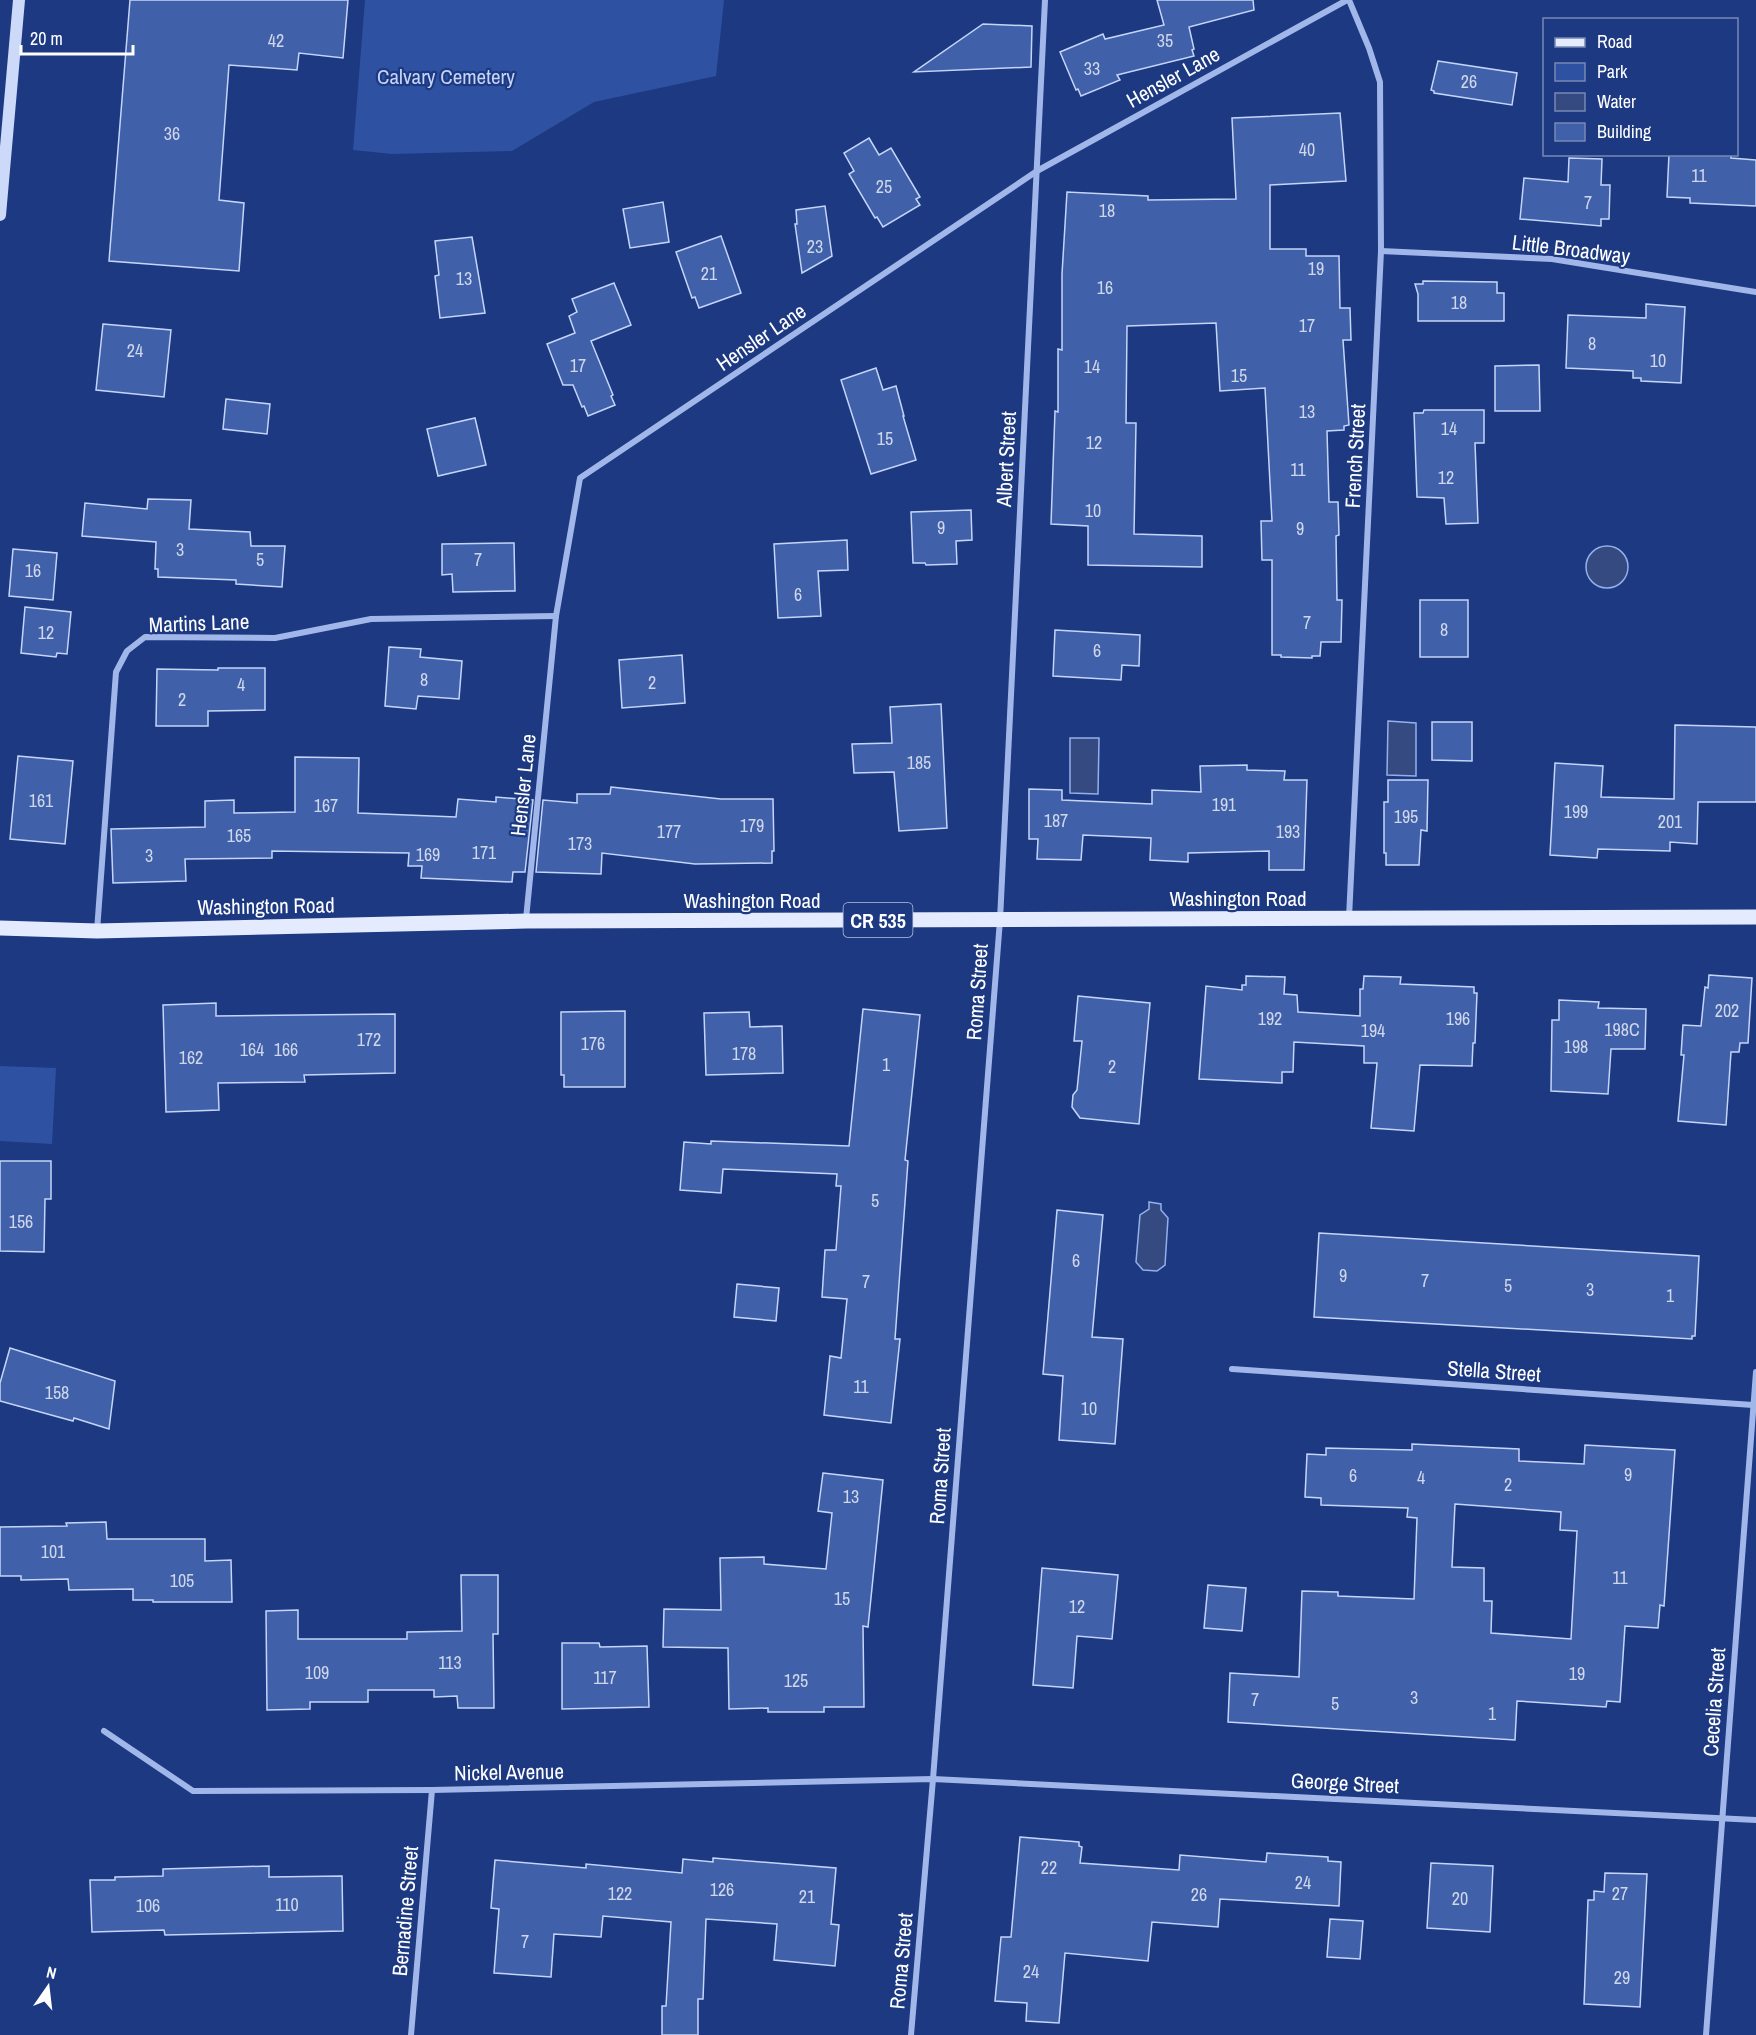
<svg xmlns="http://www.w3.org/2000/svg" width="1756" height="2035" viewBox="0 0 1756 2035" font-family="'Archivo Narrow',sans-serif">
	<style>
		.green { fill: #2f51a1 }
		.water { fill: #344a81; stroke: #94b0ec; stroke-width: 1.5 }
		.building { fill: #4060aa; stroke: #c5d5f8; stroke-width: 1.5; fill-rule: evenodd }
		.lines { fill: none; stroke-linecap: round; stroke-linejoin: round }
		.minor { stroke: #a1b7ea; stroke-width: 6 }
		.secondary { stroke: #ccd9f8; stroke-width: 12 }
		.primary { stroke: #e5ebfe; stroke-width: 15 }
		.labels { text-anchor: middle; dominant-baseline: central; stroke-width: 4.5; stroke-linejoin: round; paint-order: stroke }
		.number-label { font-size: 18px; fill: #cfd7ea }
		.shield { fill: #1c3982; stroke: #bbc4da; stroke-width: 1.5 }
		.shield-label { font-size: 20px; font-weight: bold; fill: #fff }
		.park-label { font-size: 21px; fill: #c5d5f8; stroke: #1c3982 }
		.street-label { font-size: 21px; fill: #fff; stroke: #1c3982 }
	</style>
	<rect width="100%" height="100%" fill="#1c3982"/>
	<g class="green">
		<path d="M 365,0 L 724,0 L 716,76 L 594,102 L 512,151 L 392,154 L 353,150 Z"/>
		<path d="M 0,1066 L 56,1068 L 52,1144 L 0,1141 Z"/>
	</g>
	<g class="water">
		<circle cx="1607" cy="567" r="21"/>
		<path d="M 1388,721 L 1416,723 L 1416,776 L 1387,775 Z"/>
		<path d="M 1070,738 L 1099,738 L 1098,794 L 1070,793 Z"/>
		<path d="M 1149,1202 L 1161,1204 L 1161,1210 L 1168,1218 L 1165,1265 L 1157,1271 L 1143,1270 L 1136,1262 L 1140,1215 L 1149,1209 Z"/>
	</g>
	<g class="building">
		<path d="M 130,0 L 348,0 L 343,58 L 299,53 L 297,70 L 229,65 L 219,200 L 244,203 L 239,271 L 109,261 Z"/>
		<path d="M 1157,0 L 1253,0 L 1254,10 L 1189,27 L 1194,49 L 1192,50 L 1194,56 L 1117,75 L 1120,80 L 1081,96 L 1078,89 L 1076,90 L 1060,52 L 1103,34 L 1105,39 L 1164,25 Z"/>
		<path d="M 983,24 L 1032,26 L 1031,67 L 914,72 Z"/>
		<path d="M 1438,61 L 1517,73 L 1512,105 L 1434,93 L 1434,91 L 1431,90 Z"/>
		<path d="M 1340,113 L 1346,181 L 1270,185 L 1270,249 L 1306,249 L 1306,256 L 1339,256 L 1340,308 L 1350,308 L 1351,340 L 1343,340 L 1349,425 L 1344,426 L 1344,430 L 1327,431 L 1329,502 L 1338,502 L 1339,535 L 1336,536 L 1337,600 L 1342,600 L 1341,642 L 1321,642 L 1320,656 L 1312,656 L 1312,658 L 1281,657 L 1281,655 L 1272,655 L 1272,560 L 1262,560 L 1261,521 L 1272,521 L 1265,388 L 1220,391 L 1216,323 L 1127,326 L 1126,423 L 1136,423 L 1134,534 L 1202,536 L 1202,567 L 1088,565 L 1088,526 L 1051,524 L 1055,411 L 1058,412 L 1058,349 L 1062,350 L 1062,274 L 1067,192 L 1148,196 L 1148,200 L 1236,199 L 1232,118 Z"/>
		<path d="M 869,138 L 879,155 L 891,148 L 920,197 L 916,199 L 920,205 L 883,227 L 877,217 L 875,218 L 849,174 L 854,171 L 844,153 Z"/>
		<path d="M 1669,154 L 1731,154 L 1731,158 L 1756,160 L 1756,206 L 1690,203 L 1690,198 L 1667,197 Z"/>
		<path d="M 1569,158 L 1602,159 L 1601,185 L 1610,185 L 1609,219 L 1601,219 L 1601,226 L 1520,219 L 1524,178 L 1568,182 Z"/>
		<path d="M 663,202 L 669,242 L 630,248 L 623,209 Z"/>
		<path d="M 825,206 L 832,256 L 802,273 L 795,224 L 797,224 L 796,210 Z"/>
		<path d="M 721,236 L 741,293 L 699,308 L 695,297 L 692,298 L 676,252 Z"/>
		<path d="M 472,237 L 485,313 L 440,318 L 435,276 L 439,275 L 435,241 Z"/>
		<path d="M 1423,281 L 1497,282 L 1497,293 L 1504,293 L 1504,321 L 1418,321 L 1418,294 L 1415,284 L 1423,284 Z"/>
		<path d="M 614,283 L 631,325 L 591,341 L 613,395 L 611,396 L 615,405 L 588,416 L 584,406 L 582,407 L 573,385 L 563,385 L 547,344 L 575,333 L 569,316 L 577,312 L 572,299 Z"/>
		<path d="M 1646,304 L 1685,307 L 1681,383 L 1641,381 L 1641,378 L 1633,378 L 1633,371 L 1566,368 L 1568,315 L 1646,318 Z"/>
		<path d="M 103,324 L 171,330 L 164,397 L 96,390 Z"/>
		<path d="M 1539,365 L 1540,411 L 1495,411 L 1495,366 Z"/>
		<path d="M 876,368 L 883,390 L 896,386 L 904,416 L 903,416 L 916,460 L 871,474 L 841,380 Z"/>
		<path d="M 226,399 L 270,404 L 267,434 L 223,429 Z"/>
		<path d="M 1424,410 L 1484,410 L 1484,443 L 1475,443 L 1478,523 L 1446,524 L 1444,498 L 1417,497 L 1414,413 L 1423,413 Z"/>
		<path d="M 475,418 L 486,465 L 438,476 L 427,429 Z"/>
		<path d="M 148,499 L 191,500 L 189,529 L 250,532 L 251,546 L 285,546 L 282,587 L 236,584 L 236,580 L 158,577 L 158,569 L 155,569 L 156,542 L 82,536 L 85,503 L 147,509 Z"/>
		<path d="M 971,510 L 972,540 L 956,541 L 957,564 L 926,565 L 925,563 L 913,563 L 911,512 Z"/>
		<path d="M 847,540 L 848,570 L 818,571 L 821,616 L 778,618 L 774,544 Z"/>
		<path d="M 514,543 L 515,591 L 453,592 L 452,574 L 442,575 L 442,544 Z"/>
		<path d="M 13,549 L 57,553 L 53,600 L 9,596 Z"/>
		<rect x="1420" y="600" width="48" height="57"/>
		<path d="M 25,607 L 71,612 L 67,654 L 57,653 L 56,657 L 21,653 Z"/>
		<path d="M 1055,630 L 1140,635 L 1139,666 L 1122,665 L 1121,680 L 1053,676 Z"/>
		<path d="M 389,647 L 421,649 L 420,657 L 462,661 L 459,699 L 418,696 L 416,709 L 385,706 Z"/>
		<path d="M 682,655 L 685,703 L 622,708 L 619,660 Z"/>
		<path d="M 218,668 L 265,668 L 265,710 L 208,711 L 208,726 L 156,726 L 157,669 L 218,670 Z"/>
		<path d="M 941,704 L 947,828 L 899,831 L 894,772 L 854,773 L 852,744 L 892,743 L 890,707 Z"/>
		<path d="M 1432,722 L 1472,722 L 1472,761 L 1432,760 Z"/>
		<path d="M 1675,725 L 1756,727 L 1756,802 L 1698,802 L 1697,844 L 1670,842 L 1670,851 L 1598,849 L 1597,858 L 1550,855 L 1555,763 L 1603,766 L 1601,797 L 1674,799 Z"/>
		<path d="M 18,756 L 73,761 L 65,844 L 10,839 Z"/>
		<path d="M 295,757 L 359,758 L 358,813 L 456,817 L 458,799 L 496,802 L 496,797 L 533,800 L 525,872 L 513,872 L 512,882 L 421,878 L 422,866 L 408,866 L 409,853 L 272,851 L 272,858 L 185,859 L 186,881 L 113,883 L 111,829 L 205,827 L 205,801 L 234,800 L 234,813 L 295,812 Z"/>
		<path d="M 1247,765 L 1247,770 L 1285,771 L 1284,780 L 1307,780 L 1304,870 L 1269,870 L 1269,851 L 1188,853 L 1188,862 L 1150,860 L 1151,838 L 1083,835 L 1081,860 L 1037,859 L 1038,839 L 1029,839 L 1029,789 L 1062,790 L 1062,800 L 1152,804 L 1152,790 L 1201,792 L 1200,766 Z"/>
		<path d="M 1388,780 L 1428,780 L 1427,831 L 1421,830 L 1419,865 L 1386,865 L 1386,853 L 1384,853 L 1384,802 L 1388,802 Z"/>
		<path d="M 611,787 L 721,799 L 773,799 L 774,851 L 772,851 L 772,863 L 695,864 L 602,853 L 601,874 L 536,872 L 543,800 L 577,803 L 577,794 L 610,794 Z"/>
		<path d="M 1709,975 L 1752,978 L 1748,1043 L 1740,1043 L 1739,1052 L 1731,1052 L 1726,1125 L 1678,1121 L 1684,1055 L 1681,1055 L 1683,1025 L 1701,1026 L 1705,987 L 1708,988 Z"/>
		<path d="M 1246,976 L 1285,977 L 1284,994 L 1297,995 L 1298,1012 L 1360,1016 L 1360,989 L 1363,989 L 1364,976 L 1401,977 L 1400,984 L 1474,987 L 1474,993 L 1477,993 L 1475,1043 L 1473,1043 L 1472,1066 L 1420,1065 L 1414,1131 L 1371,1128 L 1377,1063 L 1364,1063 L 1364,1046 L 1294,1042 L 1293,1072 L 1282,1072 L 1282,1083 L 1199,1079 L 1206,986 L 1242,990 L 1242,985 L 1246,985 Z"/>
		<path d="M 1078,996 L 1150,1003 L 1139,1124 L 1080,1118 L 1072,1107 L 1073,1095 L 1077,1090 L 1082,1041 L 1074,1041 Z"/>
		<path d="M 1559,1000 L 1599,1002 L 1598,1008 L 1646,1009 L 1645,1049 L 1611,1049 L 1608,1094 L 1551,1091 L 1552,1020 L 1559,1020 Z"/>
		<path d="M 216,1003 L 216,1016 L 395,1014 L 395,1073 L 304,1075 L 305,1082 L 218,1083 L 219,1110 L 166,1112 L 163,1005 Z"/>
		<path d="M 863,1009 L 920,1015 L 905,1160 L 908,1161 L 895,1339 L 900,1339 L 891,1423 L 824,1415 L 830,1356 L 841,1358 L 847,1299 L 822,1297 L 825,1250 L 836,1250 L 841,1186 L 836,1186 L 837,1174 L 723,1169 L 721,1193 L 680,1190 L 684,1142 L 711,1144 L 711,1141 L 849,1146 Z"/>
		<path d="M 625,1011 L 625,1087 L 564,1087 L 564,1075 L 561,1075 L 561,1012 Z"/>
		<path d="M 749,1012 L 750,1027 L 782,1026 L 783,1073 L 706,1075 L 704,1013 Z"/>
		<path d="M 0,1161 L 51,1161 L 51,1199 L 45,1199 L 44,1252 L 0,1251 Z"/>
		<path d="M 1057,1210 L 1103,1215 L 1092,1337 L 1123,1339 L 1115,1444 L 1059,1440 L 1063,1376 L 1043,1374 Z"/>
		<path d="M 1319,1233 L 1699,1256 L 1695,1336 L 1692,1336 L 1692,1339 L 1644,1336 L 1314,1317 Z"/>
		<path d="M 737,1284 L 779,1288 L 776,1321 L 734,1317 Z"/>
		<path d="M 10,1348 L 115,1381 L 109,1429 L 74,1418 L 73,1421 L 0,1401 L 0,1383 Z"/>
		<path d="M 1412,1444 L 1519,1449 L 1519,1461 L 1584,1464 L 1585,1445 L 1675,1450 L 1664,1606 L 1660,1605 L 1658,1628 L 1625,1626 L 1620,1702 L 1607,1701 L 1606,1707 L 1517,1701 L 1515,1740 L 1228,1722 L 1230,1673 L 1299,1677 L 1302,1591 L 1338,1592 L 1338,1596 L 1414,1599 L 1417,1518 L 1407,1517 L 1408,1508 L 1321,1505 L 1321,1498 L 1305,1497 L 1307,1454 L 1326,1455 L 1326,1448 L 1412,1450 ZM 1455,1504 L 1561,1512 L 1560,1530 L 1577,1531 L 1571,1639 L 1491,1633 L 1492,1601 L 1484,1601 L 1484,1568 L 1452,1567 Z"/>
		<path d="M 823,1473 L 883,1480 L 868,1627 L 863,1626 L 864,1707 L 824,1707 L 824,1712 L 768,1712 L 768,1708 L 729,1709 L 728,1648 L 663,1647 L 664,1609 L 721,1610 L 720,1558 L 764,1557 L 764,1564 L 826,1569 L 832,1513 L 818,1511 Z"/>
		<path d="M 106,1522 L 107,1539 L 205,1539 L 205,1561 L 231,1560 L 232,1602 L 153,1602 L 153,1600 L 133,1600 L 133,1589 L 69,1590 L 68,1579 L 21,1580 L 21,1576 L 0,1576 L 0,1527 L 67,1526 L 66,1523 Z"/>
		<path d="M 1042,1568 L 1118,1575 L 1112,1639 L 1077,1636 L 1073,1688 L 1033,1685 Z"/>
		<path d="M 461,1575 L 498,1575 L 498,1634 L 493,1634 L 494,1708 L 458,1708 L 457,1696 L 434,1697 L 434,1690 L 368,1690 L 368,1702 L 310,1702 L 310,1709 L 267,1710 L 266,1611 L 298,1610 L 298,1639 L 407,1639 L 407,1632 L 462,1631 Z"/>
		<path d="M 1208,1585 L 1246,1588 L 1242,1631 L 1204,1628 Z"/>
		<path d="M 562,1643 L 599,1643 L 600,1647 L 647,1646 L 649,1707 L 562,1709 Z"/>
		<path d="M 1020,1837 L 1079,1842 L 1079,1846 L 1082,1847 L 1080,1863 L 1179,1870 L 1180,1855 L 1266,1862 L 1267,1853 L 1328,1857 L 1328,1861 L 1341,1862 L 1339,1906 L 1220,1899 L 1218,1927 L 1152,1922 L 1148,1961 L 1065,1953 L 1059,2023 L 1026,2021 L 1027,2003 L 995,2001 L 1001,1937 L 1011,1937 Z"/>
		<path d="M 713,1858 L 836,1868 L 831,1924 L 839,1925 L 835,1966 L 774,1960 L 777,1924 L 706,1919 L 703,1999 L 698,1999 L 698,2035 L 662,2035 L 662,2006 L 666,2006 L 671,1922 L 603,1916 L 601,1937 L 554,1934 L 551,1977 L 494,1973 L 499,1909 L 491,1908 L 495,1860 L 586,1868 L 586,1864 L 682,1873 L 683,1859 L 713,1862 Z"/>
		<path d="M 1431,1863 L 1493,1866 L 1490,1932 L 1427,1928 Z"/>
		<path d="M 269,1866 L 269,1877 L 342,1876 L 343,1931 L 165,1935 L 164,1930 L 92,1932 L 90,1880 L 115,1880 L 115,1877 L 163,1876 L 163,1869 Z"/>
		<path d="M 1605,1873 L 1647,1874 L 1640,2007 L 1584,2004 L 1588,1900 L 1594,1900 L 1594,1891 L 1604,1892 Z"/>
		<path d="M 1330,1919 L 1363,1921 L 1360,1959 L 1327,1957 Z"/>
	</g>
	<g class="lines">
		<g class="minor">
			<path d="M 1381,251 L 1552,259 L 1756,292"/>
			<path d="M 1349,918 L 1381,251 L 1380,82 L 1369,48 L 1349,0"/>
			<path d="M 526,919 L 556,616 L 580,478 L 1037,171 L 1347,0"/>
			<path d="M 97,931 L 116,672 L 127,651 L 145,637 L 275,638 L 371,619 L 556,616"/>
			<path d="M 1232,1369 L 1753,1405"/>
			<path d="M 104,1731 L 193,1791 L 432,1790 L 933,1779 L 1756,1820"/>
			<path d="M 411,2035 L 432,1790"/>
			<path d="M 911,2035 L 933,1779 L 1000,920 L 1045,0"/>
			<path d="M 1706,2035 L 1756,1372"/>
		</g>
		<path class="secondary" d="M 0,215 L 19,0"/>
		<path class="primary" d="M 0,928 L 97,931 L 526,921 L 1756,917"/>
	</g>
	<g class="labels">
		<g class="number-label">
			<text x="276" y="40">42</text>
			<text x="1165" y="40">35</text>
			<text x="1092" y="68">33</text>
			<text x="1469" y="81">26</text>
			<text x="172" y="133">36</text>
			<text x="1307" y="149">40</text>
			<text x="1699" y="175">11</text>
			<text x="884" y="186">25</text>
			<text x="1588" y="202">7</text>
			<text x="1107" y="210">18</text>
			<text x="815" y="246">23</text>
			<text x="1316" y="268">19</text>
			<text x="709" y="273">21</text>
			<text x="464" y="278">13</text>
			<text x="1105" y="287">16</text>
			<text x="1459" y="302">18</text>
			<text x="1307" y="325">17</text>
			<text x="1592" y="343">8</text>
			<text x="135" y="350">24</text>
			<text x="1658" y="360">10</text>
			<text x="578" y="365">17</text>
			<text x="1092" y="366">14</text>
			<text x="1239" y="375">15</text>
			<text x="1307" y="411">13</text>
			<text x="1449" y="428">14</text>
			<text x="885" y="438">15</text>
			<text x="1094" y="442">12</text>
			<text x="1298" y="469">11</text>
			<text x="1446" y="477">12</text>
			<text x="1093" y="510">10</text>
			<text x="941" y="527">9</text>
			<text x="1300" y="528">9</text>
			<text x="180" y="549">3</text>
			<text x="260" y="559">5</text>
			<text x="478" y="559">7</text>
			<text x="33" y="570">16</text>
			<text x="798" y="594">6</text>
			<text x="1307" y="622">7</text>
			<text x="1444" y="629">8</text>
			<text x="46" y="632">12</text>
			<text x="1097" y="650">6</text>
			<text x="424" y="679">8</text>
			<text x="652" y="682">2</text>
			<text x="241" y="684">4</text>
			<text x="182" y="699">2</text>
			<text x="919" y="762">185</text>
			<text x="41" y="800">161</text>
			<text x="1224" y="804">191</text>
			<text x="326" y="805">167</text>
			<text x="1576" y="811">199</text>
			<text x="1406" y="816">195</text>
			<text x="1056" y="820">187</text>
			<text x="1670" y="821">201</text>
			<text x="752" y="825">179</text>
			<text x="669" y="831">177</text>
			<text x="1288" y="831">193</text>
			<text x="239" y="835">165</text>
			<text x="580" y="843">173</text>
			<text x="484" y="852">171</text>
			<text x="428" y="854">169</text>
			<text x="149" y="855">3</text>
			<text x="1727" y="1010">202</text>
			<text x="1270" y="1018">192</text>
			<text x="1458" y="1018">196</text>
			<text x="1622" y="1029">198C</text>
			<text x="1373" y="1030">194</text>
			<text x="369" y="1039">172</text>
			<text x="593" y="1043">176</text>
			<text x="1576" y="1046">198</text>
			<text x="252" y="1049">164</text>
			<text x="286" y="1049">166</text>
			<text x="744" y="1053">178</text>
			<text x="191" y="1057">162</text>
			<text x="886" y="1064">1</text>
			<text x="1112" y="1066">2</text>
			<text x="875" y="1200">5</text>
			<text x="21" y="1221">156</text>
			<text x="1076" y="1260">6</text>
			<text x="1343" y="1275">9</text>
			<text x="1425" y="1280">7</text>
			<text x="866" y="1281">7</text>
			<text x="1508" y="1285">5</text>
			<text x="1590" y="1289">3</text>
			<text x="1670" y="1295">1</text>
			<text x="861" y="1386">11</text>
			<text x="57" y="1392">158</text>
			<text x="1089" y="1408">10</text>
			<text x="1628" y="1474">9</text>
			<text x="1353" y="1475">6</text>
			<text x="1421" y="1477">4</text>
			<text x="1508" y="1484">2</text>
			<text x="851" y="1496">13</text>
			<text x="53" y="1551">101</text>
			<text x="1620" y="1577">11</text>
			<text x="182" y="1580">105</text>
			<text x="842" y="1598">15</text>
			<text x="1077" y="1606">12</text>
			<text x="450" y="1662">113</text>
			<text x="317" y="1672">109</text>
			<text x="1577" y="1673">19</text>
			<text x="605" y="1677">117</text>
			<text x="796" y="1680">125</text>
			<text x="1414" y="1697">3</text>
			<text x="1255" y="1699">7</text>
			<text x="1335" y="1703">5</text>
			<text x="1492" y="1713">1</text>
			<text x="1049" y="1867">22</text>
			<text x="1303" y="1882">24</text>
			<text x="722" y="1889">126</text>
			<text x="620" y="1893">122</text>
			<text x="1620" y="1893">27</text>
			<text x="1199" y="1894">26</text>
			<text x="807" y="1896">21</text>
			<text x="1460" y="1898">20</text>
			<text x="287" y="1904">110</text>
			<text x="148" y="1905">106</text>
			<text x="525" y="1941">7</text>
			<text x="1031" y="1971">24</text>
			<text x="1622" y="1977">29</text>
		</g>
		<rect class="shield" x="843.5" y="903" width="69" height="34" rx="4.5"/>
		<g class="shield-label">
			<text x="878" y="920">CR 535</text>
		</g>
		<g class="park-label">
			<text x="446" y="76">Calvary Cemetery</text>
		</g>
		<g class="street-label">
			<text transform="translate(1173 77) rotate(-29)">Hensler Lane</text>
			<text transform="translate(1571 249) rotate(7)">Little Broadway</text>
			<text transform="translate(761 337) rotate(-34)">Hensler Lane</text>
			<text transform="translate(1355 456) rotate(-87)">French Street</text>
			<text transform="translate(1006 459) rotate(-87)">Albert Street</text>
			<text transform="translate(199 623) rotate(-2)">Martins Lane</text>
			<text transform="translate(523 785) rotate(-84)">Hensler Lane</text>
			<text x="1238" y="898">Washington Road</text>
			<text x="752" y="900">Washington Road</text>
			<text transform="translate(266 906) rotate(-1)">Washington Road</text>
			<text transform="translate(977 992) rotate(-86)">Roma Street</text>
			<text transform="translate(1494 1371) rotate(4)">Stella Street</text>
			<text transform="translate(940 1476) rotate(-86)">Roma Street</text>
			<text transform="translate(1714 1702) rotate(-86)">Cecelia Street</text>
			<text transform="translate(509 1772) rotate(-1)">Nickel Avenue</text>
			<text transform="translate(1345 1783) rotate(3)">George Street</text>
			<text transform="translate(405 1911) rotate(-85)">Bernadine Street</text>
			<text transform="translate(901 1961) rotate(-85)">Roma Street</text>
		</g>
	</g>
	<rect x="1543" y="18" width="195" height="138" fill="#1c3982" stroke="#7788b4" stroke-width="1.5"/>
	<rect x="1555" y="38" width="30" height="9" fill="#e5ebfe" stroke="#7788b4" stroke-width="1.5"/>
	<text x="1597" y="48" font-size="18" fill="#ffffff">Road</text>
	<rect x="1555" y="63" width="30" height="18" fill="#2f51a1" stroke="#7788b4" stroke-width="1.5"/>
	<text x="1597" y="78" font-size="18" fill="#ffffff">Park</text>
	<rect x="1555" y="93" width="30" height="18" fill="#344a81" stroke="#7788b4" stroke-width="1.5"/>
	<text x="1597" y="108" font-size="18" fill="#ffffff">Water</text>
	<rect x="1555" y="123" width="30" height="18" fill="#4060aa" stroke="#7788b4" stroke-width="1.5"/>
	<text x="1597" y="138" font-size="18" fill="#ffffff">Building</text>
	<g transform="translate(48 1987) rotate(14)" stroke="#1c3982" stroke-width="4.5" paint-order="stroke">
	<path d="M0-4.5L10 22L0 15L-10 22Z" fill="#ffffff"/>
	<text y="-9" font-size="16" font-weight="bold" text-anchor="middle" fill="#ffffff">N</text>
	</g>
	<path d="M21 45v9h112v-9" fill="none" stroke="#ffffff" stroke-width="3"/>
	<text x="30" y="45" font-size="18" fill="#ffffff" stroke="#1c3982" stroke-width="4.5" paint-order="stroke">20 m</text>
</svg>
